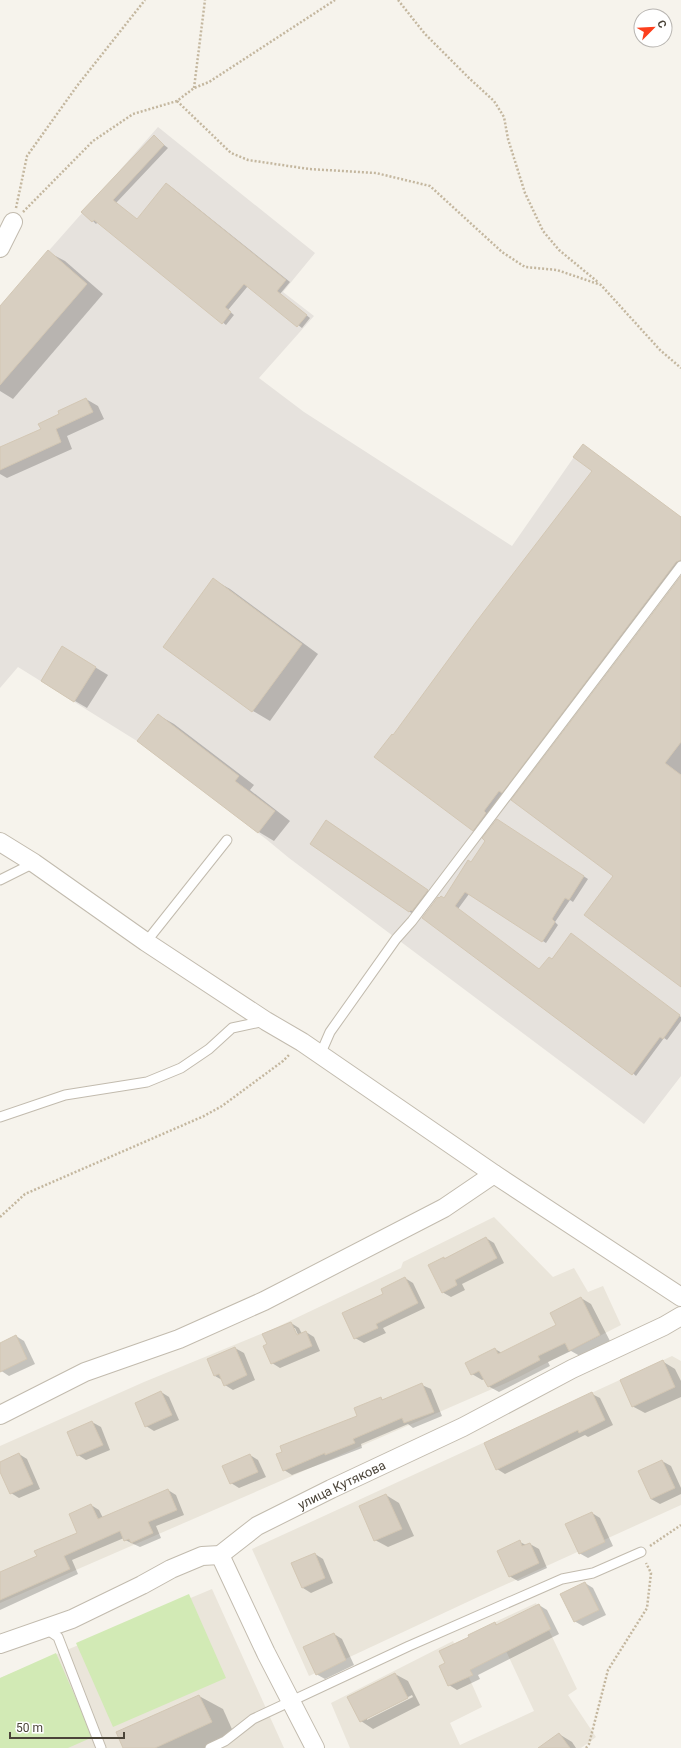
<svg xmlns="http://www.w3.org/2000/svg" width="681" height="1748" viewBox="0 0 681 1748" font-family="Roboto,sans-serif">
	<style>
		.residential { fill: #eae5da }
		.industrial { fill: #e6e2dd }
		.green { fill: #d2eab5 }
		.shadow { fill: #0003; fill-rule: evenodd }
		.building { fill: #d8cfc1; stroke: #d3c7b4 }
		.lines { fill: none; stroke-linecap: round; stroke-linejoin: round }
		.lane-casing { stroke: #c2bbae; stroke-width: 11 }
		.street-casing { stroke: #c2bbae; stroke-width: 20 }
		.path { stroke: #c4b79f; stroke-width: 2.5; stroke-dasharray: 2 2; stroke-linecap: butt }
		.lane { stroke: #fff; stroke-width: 9 }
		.street { stroke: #fff; stroke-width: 18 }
		.labels { text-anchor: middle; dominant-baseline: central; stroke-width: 3; stroke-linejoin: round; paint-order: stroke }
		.street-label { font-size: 13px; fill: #4b4439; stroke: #fff }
	</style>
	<rect width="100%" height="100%" fill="#f6f3ec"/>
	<g class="residential">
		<path d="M 494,1217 L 553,1277 L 574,1268 L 588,1292 L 603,1286 L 621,1325 L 515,1379 L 0,1603 L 0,1446 L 144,1382 L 273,1329 L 401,1268 L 403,1262 Z"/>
		<path d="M 672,1356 L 681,1361 L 681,1505 L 478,1597 L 309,1676 L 252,1549 Z"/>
		<path d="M 212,1589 L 284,1748 L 0,1748 L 0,1678 Z"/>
		<path d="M 536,1603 L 577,1689 L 568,1695 L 596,1737 L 581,1748 L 350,1748 L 331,1703 L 453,1641 L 482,1707 L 450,1723 L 460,1745 L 534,1711 L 493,1623 Z"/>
	</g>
	<path class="industrial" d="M 158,127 L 315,253 L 283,292 L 314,316 L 259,378 L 304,412 L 512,546 L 583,444 L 681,517 L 681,1076 L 644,1124 L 289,858 L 266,839 L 137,741 L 18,667 L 0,688 L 0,306 Z"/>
	<g class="green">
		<path d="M 189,1594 L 226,1678 L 113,1727 L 76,1643 Z"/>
		<path d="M 56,1653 L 93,1737 L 68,1748 L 0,1748 L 0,1678 Z"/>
	</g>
	<g class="shadow">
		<path d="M 154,137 L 168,148 L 116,203 L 137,220 L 167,184 L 170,186 L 290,282 L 280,294 L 310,318 L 302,328 L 248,286 L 228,310 L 234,315 L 226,325 L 98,222 L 96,224 L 93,221 Z"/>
		<path d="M 48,252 L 65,261 L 103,294 L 13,399 L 0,391 L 0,308 Z"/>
		<path d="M 86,399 L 98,406 L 104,419 L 67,436 L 72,449 L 7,478 L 0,474 L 0,448 L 42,429 L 60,415 Z"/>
		<path d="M 681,517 L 681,564 L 506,794 L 504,793 L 487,814 L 477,832 L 473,830 L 394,737 Z"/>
		<path d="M 681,578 L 681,986 L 614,876 Z"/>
		<path d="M 214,580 L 230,589 L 318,654 L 270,721 L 253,711 L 165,647 Z"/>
		<path d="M 75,655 L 108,675 L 87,708 L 75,701 Z"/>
		<path d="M 158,715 L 174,724 L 254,785 L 250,790 L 290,821 L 274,841 L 259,832 Z"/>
		<path d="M 330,823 L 431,893 L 413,914 L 311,844 Z"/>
		<path d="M 501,823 L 588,879 L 573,902 L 570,900 L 555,922 L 558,925 L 546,943 L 469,894 L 458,909 L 540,970 L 575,937 L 681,1017 L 681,1021 L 667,1040 L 664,1038 L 636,1076 L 444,899 Z"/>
		<path d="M 486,1238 L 494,1243 L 504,1263 L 462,1284 L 465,1290 L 451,1297 L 442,1292 L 444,1258 L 445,1259 Z"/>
		<path d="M 405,1278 L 413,1283 L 425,1308 L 383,1328 L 386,1333 L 364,1343 L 355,1338 L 385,1295 Z"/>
		<path d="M 581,1298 L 591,1304 L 610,1341 L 580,1356 L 571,1351 L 548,1362 L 550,1366 L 499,1392 L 488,1386 L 485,1379 L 482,1380 L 472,1374 L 495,1349 L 502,1353 L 557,1325 Z"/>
		<path d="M 291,1323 L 299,1328 L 302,1334 L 306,1332 L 314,1337 L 320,1351 L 280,1368 L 272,1363 L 268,1344 ZM 293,1328 L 295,1328 L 300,1339 L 298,1340 Z"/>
		<path d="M 16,1336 L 24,1341 L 35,1364 L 9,1376 L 0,1370 L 0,1344 Z"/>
		<path d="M 235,1348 L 244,1353 L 255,1380 L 233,1390 L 225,1385 L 222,1380 L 215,1376 L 208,1359 Z"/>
		<path d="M 662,1361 L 675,1369 L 681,1381 L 681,1397 L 645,1413 L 632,1406 Z"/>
		<path d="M 422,1385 L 431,1389 L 442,1416 L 413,1428 L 408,1424 L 361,1444 L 362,1448 L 292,1475 L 284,1470 L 359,1416 L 381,1399 L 383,1400 Z"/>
		<path d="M 161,1392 L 169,1397 L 179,1420 L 154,1431 L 146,1426 Z"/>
		<path d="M 592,1394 L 600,1398 L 613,1425 L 588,1437 L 585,1435 L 505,1474 L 497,1469 Z"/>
		<path d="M 92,1422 L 101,1427 L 110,1450 L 86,1460 L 78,1455 Z"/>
		<path d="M 19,1454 L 27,1459 L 40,1489 L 19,1498 L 11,1493 L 0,1469 L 0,1463 Z"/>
		<path d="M 250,1455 L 258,1460 L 266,1477 L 239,1488 L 231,1483 Z"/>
		<path d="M 662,1461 L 671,1466 L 681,1488 L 681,1494 L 660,1504 L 651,1499 Z"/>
		<path d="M 168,1490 L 176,1495 L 184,1515 L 156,1526 L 161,1538 L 140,1547 L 125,1540 L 124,1538 L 72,1560 L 78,1574 L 0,1610 L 0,1574 L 38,1556 L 78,1533 L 91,1505 L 99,1510 L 103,1518 Z"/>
		<path d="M 386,1495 L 399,1503 L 414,1536 L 388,1547 L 375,1540 Z"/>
		<path d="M 592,1513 L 600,1518 L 613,1546 L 588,1558 L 579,1553 Z"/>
		<path d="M 520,1542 L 526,1545 L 530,1544 L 539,1549 L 547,1568 L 518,1581 L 509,1576 Z"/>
		<path d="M 315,1554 L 323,1559 L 333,1583 L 311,1593 L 303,1588 L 292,1564 Z"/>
		<path d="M 585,1583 L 593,1588 L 606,1615 L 583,1626 L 574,1621 Z"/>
		<path d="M 539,1605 L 547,1610 L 559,1634 L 478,1675 L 480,1679 L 457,1690 L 449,1685 L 446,1663 L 471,1638 L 495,1623 L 498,1625 Z"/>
		<path d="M 334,1634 L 342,1639 L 354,1665 L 325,1679 L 316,1674 Z"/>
		<path d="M 395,1674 L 408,1681 L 420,1705 L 373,1729 L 361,1721 ZM 412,1695 L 413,1697 L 367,1720 L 367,1718 Z"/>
		<path d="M 199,1696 L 223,1709 L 235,1736 L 209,1748 L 124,1748 L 117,1733 Z"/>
		<path d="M 559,1734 L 572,1742 L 576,1748 L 540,1748 Z"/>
	</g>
	<g class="building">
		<path d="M 154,135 L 164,145 L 113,200 L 137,219 L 166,183 L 286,280 L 277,291 L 307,315 L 297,327 L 244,284 L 225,307 L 231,312 L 222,324 L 94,220 L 92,222 L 81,212 Z"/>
		<path d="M 48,250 L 87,284 L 0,385 L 0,306 Z"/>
		<path d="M 86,398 L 93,412 L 56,429 L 61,442 L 0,470 L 0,447 L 41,429 L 38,424 L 59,414 L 58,411 Z"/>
		<path d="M 583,444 L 681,517 L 681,560 L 676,562 L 502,793 L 499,791 L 484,811 L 486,813 L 473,831 L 374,757 L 392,734 L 393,735 L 476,622 L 592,471 L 573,457 Z"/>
		<path d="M 681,576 L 681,742 L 665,763 L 681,775 L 681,987 L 584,915 L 613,876 L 511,800 Z"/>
		<path d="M 213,578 L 302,644 L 252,712 L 163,647 Z"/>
		<path d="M 62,646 L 96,667 L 74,702 L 41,681 Z"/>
		<path d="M 158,714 L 239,776 L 235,781 L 275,811 L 258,833 L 137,741 Z"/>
		<path d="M 497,819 L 584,876 L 569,900 L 565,898 L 552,919 L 555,922 L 542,942 L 465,892 L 455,906 L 539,969 L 549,957 L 552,959 L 571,933 L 680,1015 L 663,1039 L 660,1037 L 632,1075 L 422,918 L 438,897 L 439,898 L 441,896 L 444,898 L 468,860 L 471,862 L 485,841 L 482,838 Z"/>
		<path d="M 326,820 L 428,890 L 412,911 L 411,910 L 409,912 L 310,844 Z"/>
		<path d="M 486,1237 L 497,1258 L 455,1280 L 457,1285 L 442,1293 L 428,1265 L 444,1257 L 444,1259 Z"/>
		<path d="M 405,1277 L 418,1303 L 376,1324 L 378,1328 L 354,1339 L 342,1313 L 383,1294 L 381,1289 Z"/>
		<path d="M 581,1297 L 600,1335 L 569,1351 L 565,1343 L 538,1356 L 540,1360 L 488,1387 L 479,1371 L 471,1375 L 465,1363 L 495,1348 L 498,1354 L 556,1325 L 550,1313 Z"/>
		<path d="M 291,1322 L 297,1335 L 306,1331 L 312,1346 L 271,1364 L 263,1346 L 267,1344 L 262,1334 Z"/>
		<path d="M 16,1335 L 27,1359 L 0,1372 L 0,1343 Z"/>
		<path d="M 235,1347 L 247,1375 L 224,1386 L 219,1374 L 214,1376 L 207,1359 Z"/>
		<path d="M 663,1360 L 675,1387 L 632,1407 L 620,1380 Z"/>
		<path d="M 422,1383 L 434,1412 L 404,1423 L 402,1418 L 353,1439 L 355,1443 L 325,1455 L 325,1453 L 283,1471 L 276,1454 L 282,1452 L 280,1446 L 357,1416 L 354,1408 L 381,1397 L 382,1400 Z"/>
		<path d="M 161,1391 L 172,1415 L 145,1427 L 135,1403 Z"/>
		<path d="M 592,1392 L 605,1420 L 579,1433 L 578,1430 L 496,1470 L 484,1443 Z"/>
		<path d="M 92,1421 L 103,1445 L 77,1456 L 67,1432 Z"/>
		<path d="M 19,1453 L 33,1484 L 10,1494 L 0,1472 L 0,1462 Z"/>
		<path d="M 250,1454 L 258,1472 L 230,1484 L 222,1466 Z"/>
		<path d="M 662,1460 L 675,1488 L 651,1499 L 638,1471 Z"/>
		<path d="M 168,1489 L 177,1510 L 148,1522 L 153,1533 L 131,1543 L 129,1539 L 124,1541 L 120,1531 L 64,1556 L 70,1569 L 0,1600 L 0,1572 L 37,1556 L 34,1551 L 77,1533 L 69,1514 L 91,1504 L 98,1519 Z"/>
		<path d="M 386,1494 L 402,1529 L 374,1541 L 359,1506 Z"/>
		<path d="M 592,1512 L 605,1542 L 579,1554 L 565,1524 Z"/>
		<path d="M 520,1540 L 522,1546 L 530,1543 L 539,1563 L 509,1577 L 497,1551 Z"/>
		<path d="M 315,1553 L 325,1578 L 302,1588 L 291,1563 Z"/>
		<path d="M 585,1582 L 599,1610 L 574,1622 L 560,1594 Z"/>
		<path d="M 539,1604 L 551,1629 L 470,1670 L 473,1675 L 448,1686 L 439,1666 L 445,1663 L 439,1651 L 469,1637 L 468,1635 L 495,1622 L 496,1625 Z"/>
		<path d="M 334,1633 L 346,1660 L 316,1675 L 303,1647 Z"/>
		<path d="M 395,1673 L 408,1698 L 360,1722 L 347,1697 Z"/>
		<path d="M 199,1695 L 212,1722 L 155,1748 L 123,1748 L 116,1732 Z"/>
		<path d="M 559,1733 L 570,1748 L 538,1748 Z"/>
	</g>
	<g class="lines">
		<defs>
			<g id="lane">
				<path d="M 0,880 L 34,863"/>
				<path d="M 146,942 L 227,840"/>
				<path d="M 320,1055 L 330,1032 L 396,939 L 412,921 L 681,566"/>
				<path d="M 0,1117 L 65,1095 L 147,1082 L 181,1068 L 209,1049 L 232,1028 L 265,1021"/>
				<path d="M 45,1628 L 58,1637 L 101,1748"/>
				<path d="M 210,1748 L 225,1741 L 253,1719 L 409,1646 L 562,1579 L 593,1573 L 641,1552"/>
			</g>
			<g id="street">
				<path d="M 0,248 L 13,222"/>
				<path d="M 0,842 L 34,863 L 146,942 L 266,1021 L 302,1042 L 494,1174 L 681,1297"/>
				<path d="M 0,1415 L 85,1372 L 179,1339 L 264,1301 L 444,1208 L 494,1174"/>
				<path d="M 220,1555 L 266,1653 L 315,1748"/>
				<path id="s1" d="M 0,1644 L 72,1619 L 142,1585 L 171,1569 L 202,1556 L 220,1555 L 257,1526 L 331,1489 L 463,1427 L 572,1369 L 664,1326 L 681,1316"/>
			</g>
		</defs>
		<use href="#lane" class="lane-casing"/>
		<use href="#street" class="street-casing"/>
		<g class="path">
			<path d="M 398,0 L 425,34 L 470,79 L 494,101 L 504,117 L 508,139 L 525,193 L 543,231 L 559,250 L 599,283"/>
			<path d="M 194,88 L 205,0"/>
			<path d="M 177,101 L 231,153 L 248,160 L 309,169 L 376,173 L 430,186 L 502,252 L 525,267 L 557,270 L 601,285 L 660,350 L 681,368"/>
			<path d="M 16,208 L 27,156 L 77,86 L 145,0"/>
			<path d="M 23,212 L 93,141 L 133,114 L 177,101 L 194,88 L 209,82 L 335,0"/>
			<path d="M 0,1217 L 25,1194 L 204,1116 L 222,1106 L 283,1061 L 290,1054"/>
			<path d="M 650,1546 L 681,1525"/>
			<path d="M 586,1748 L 589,1744 L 608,1670 L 647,1608 L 651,1573 L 646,1563"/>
		</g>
		<use href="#lane" class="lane"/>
		<use href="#street" class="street"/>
	</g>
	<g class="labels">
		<g class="street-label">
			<text stroke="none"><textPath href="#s1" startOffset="380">улица Кутякова</textPath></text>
		</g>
	</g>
	<g transform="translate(653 28) rotate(66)"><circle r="19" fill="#ffffff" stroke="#b7b4b0"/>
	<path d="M0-3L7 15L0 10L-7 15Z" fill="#fc3f1d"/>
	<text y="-6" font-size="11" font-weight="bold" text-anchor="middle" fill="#4b4439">С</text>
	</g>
	<path d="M10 1732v6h114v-6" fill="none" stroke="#4b4439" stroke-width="2"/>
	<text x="16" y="1732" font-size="12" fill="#4b4439" stroke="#ffffff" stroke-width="3" paint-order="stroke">50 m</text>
</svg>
